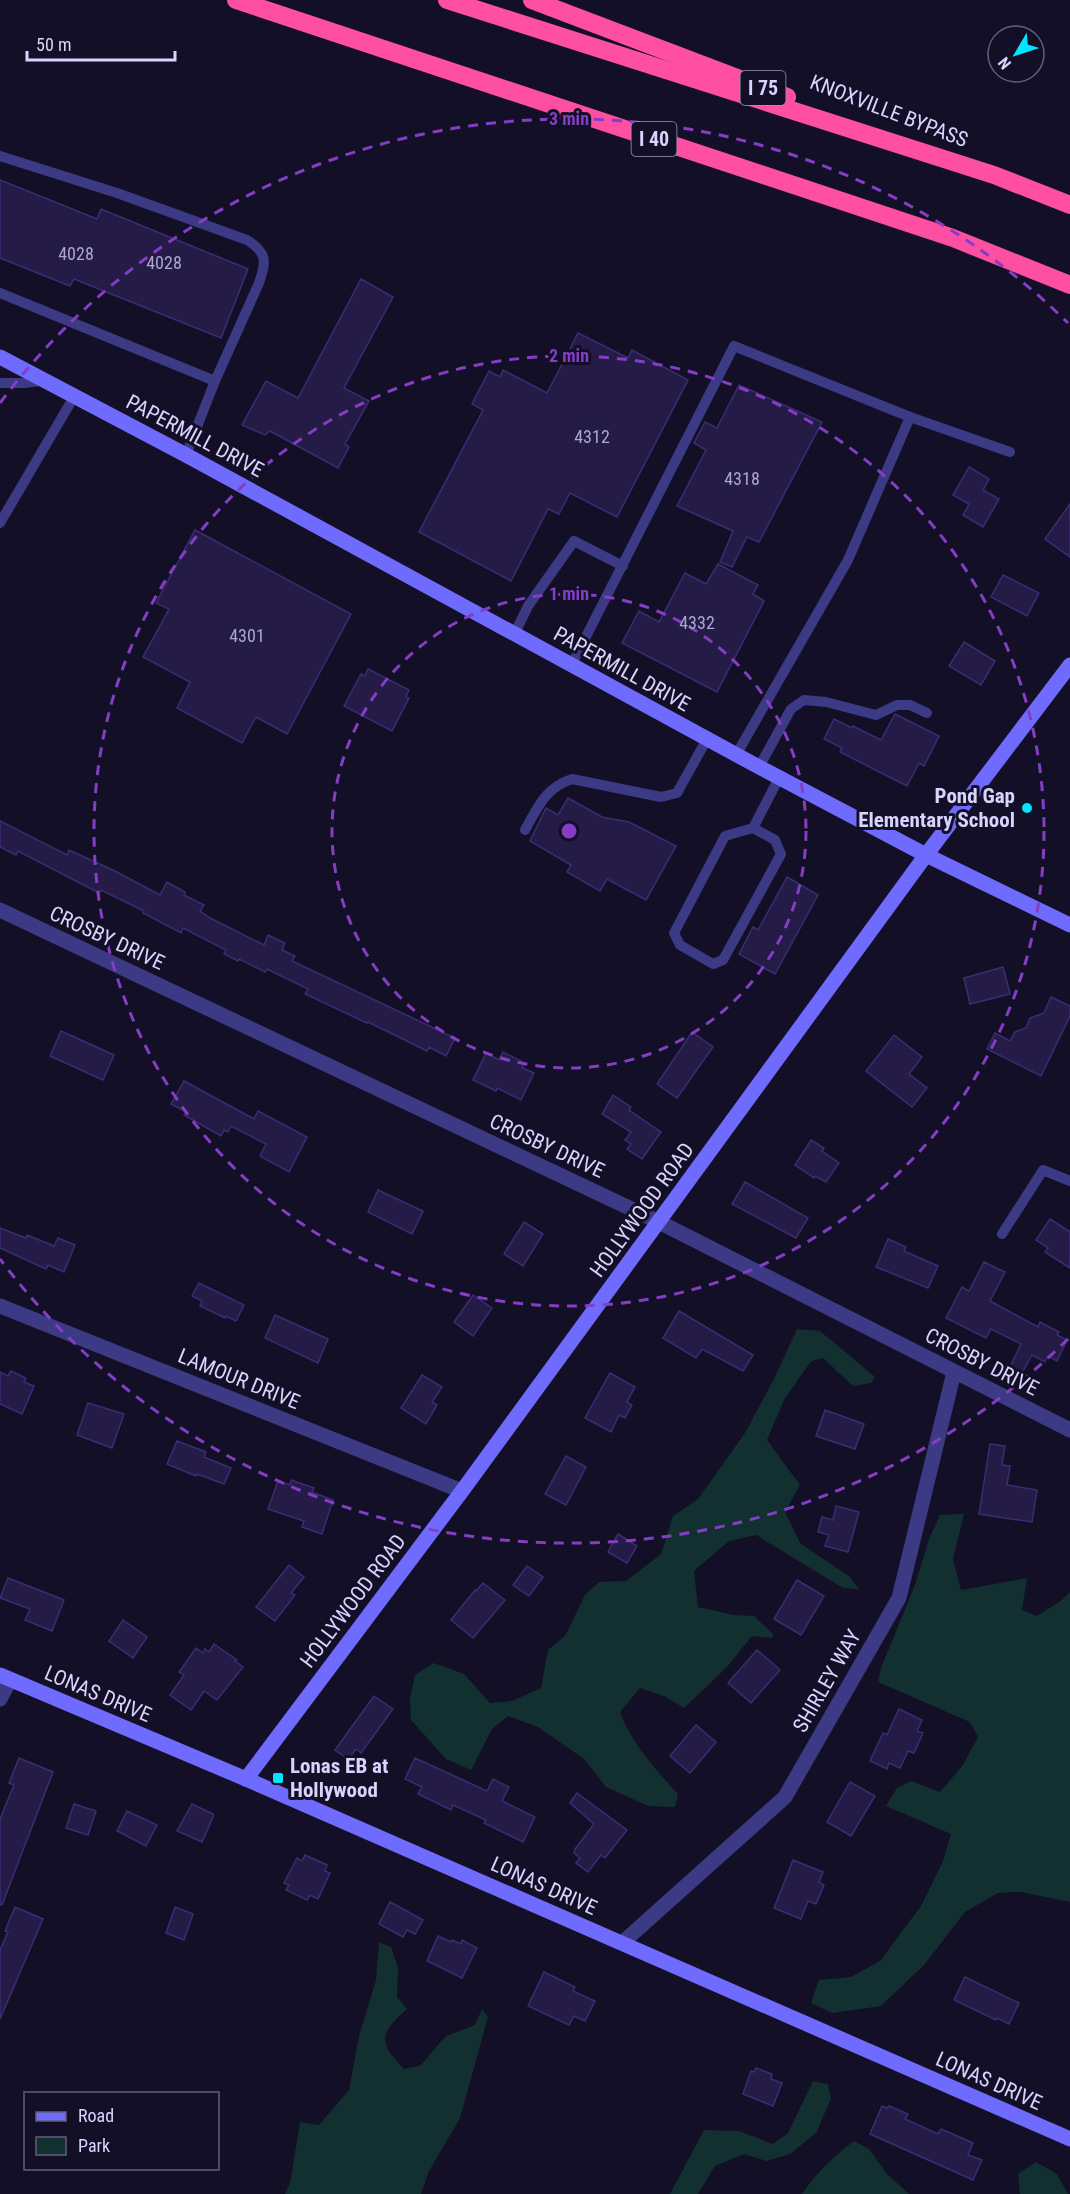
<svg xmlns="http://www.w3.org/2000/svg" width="1070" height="2194" viewBox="0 0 1070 2194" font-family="'Roboto Condensed',sans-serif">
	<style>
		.green { fill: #12302f }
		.building { fill: #241b47; stroke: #3b2d73; stroke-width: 1.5 }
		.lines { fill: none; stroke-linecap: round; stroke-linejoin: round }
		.lane { stroke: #3d3a85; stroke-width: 10 }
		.street { stroke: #3d3a85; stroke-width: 15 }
		.secondary { stroke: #6f6bff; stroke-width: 15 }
		.highway { stroke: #ff4fa3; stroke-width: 18 }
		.ring { fill: none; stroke: #843dc5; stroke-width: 3; stroke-dasharray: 10 8 }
		.poi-dot { fill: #00e5ff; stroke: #130f26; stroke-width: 2 }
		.labels { text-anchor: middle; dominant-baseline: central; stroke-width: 6; stroke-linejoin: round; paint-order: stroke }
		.number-label { font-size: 18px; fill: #aca6d1 }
		.shield { fill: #130f26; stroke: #9e99be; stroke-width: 1.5 }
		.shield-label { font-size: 20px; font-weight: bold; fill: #d9d4ff }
		.street-label { font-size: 21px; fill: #d9d4ff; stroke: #130f26 }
		.poi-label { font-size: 21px; font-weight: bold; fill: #d9d4ff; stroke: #130f26; text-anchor: end }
		.centre { fill: #843dc5; stroke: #130f26; stroke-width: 3 }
		.ring-label { font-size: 18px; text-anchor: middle; font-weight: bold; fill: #843dc5; stroke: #130f26; stroke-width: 6; stroke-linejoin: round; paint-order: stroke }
	</style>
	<rect width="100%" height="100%" fill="#130f26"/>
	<g class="green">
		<path d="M 797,1329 L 820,1331 L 875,1377 L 871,1383 L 853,1386 L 823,1358 L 811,1361 L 784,1400 L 767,1440 L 800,1485 L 785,1512 L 800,1543 L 850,1577 L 859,1589 L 843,1588 L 756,1535 L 729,1541 L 694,1571 L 698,1607 L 734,1615 L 754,1616 L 774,1635 L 772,1638 L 752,1636 L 727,1667 L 684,1708 L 664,1696 L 640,1688 L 620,1712 C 632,1744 655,1769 678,1794 L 675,1807 L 648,1806 L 606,1787 L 584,1759 L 538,1727 L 508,1716 L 492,1729 L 471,1770 L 446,1759 L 411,1720 L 410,1698 L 415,1675 L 434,1663 L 464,1674 L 490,1703 L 512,1701 L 541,1688 L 548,1650 L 565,1636 L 585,1595 L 599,1582 L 626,1581 L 661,1554 L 673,1516 L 698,1499 L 745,1433 L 774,1379 Z"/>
		<path d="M 964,1514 L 953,1559 L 961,1590 L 1027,1578 L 1022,1610 L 1037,1616 L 1062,1600 L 1070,1592 L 1070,1902 L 1020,1892 L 998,1893 L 965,1912 L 924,1965 L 881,2006 L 832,2013 L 811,2003 L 819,1980 L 851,1977 L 880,1961 L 921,1906 L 943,1861 L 951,1834 L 886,1806 L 897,1788 L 911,1781 L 940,1792 L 963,1765 L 978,1737 L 970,1722 L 878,1682 L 881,1668 L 915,1585 L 929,1539 L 940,1515 Z"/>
		<path d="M 379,1942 L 391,1947 L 398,1968 L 397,1997 L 407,2009 C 380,2033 377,2042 404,2069 L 420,2066 L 446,2036 L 475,2025 L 482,2009 L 488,2017 L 460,2118 L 429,2171 L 421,2194 L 285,2194 L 290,2183 L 300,2122 L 319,2125 L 349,2090 L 359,2036 L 376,1980 Z"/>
		<path d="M 813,2081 L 828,2084 L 831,2099 L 816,2133 L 790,2154 L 766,2161 L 744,2154 L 715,2166 L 698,2194 L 670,2194 L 704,2130 L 739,2131 L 773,2144 L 788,2133 Z"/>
		<path d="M 854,2141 L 869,2149 L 887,2174 L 909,2194 L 802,2194 C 816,2173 834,2156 854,2141 Z"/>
		<path d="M 1036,2162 L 1057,2174 L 1068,2194 L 1020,2194 L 1018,2174 Z"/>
	</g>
	<g class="building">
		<path d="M 0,180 L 97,219 L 101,209 L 248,269 L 221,338 L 74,279 L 70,286 L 0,258 Z"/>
		<path d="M 361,279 L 393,297 L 344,388 L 369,401 L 345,444 L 349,447 L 338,468 L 270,431 L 265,435 L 242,425 L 266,381 L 298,398 Z"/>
		<path d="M 578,333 L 628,358 L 632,350 L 688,380 L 617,517 L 570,493 L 559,514 L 548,509 L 511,581 L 419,532 L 483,410 L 472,404 L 489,371 L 500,377 L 503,370 L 547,393 Z"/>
		<path d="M 739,385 L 822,422 L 759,542 L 747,537 L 732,567 L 720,562 L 733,531 L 677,506 L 706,450 L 694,443 L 705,422 L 717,428 Z"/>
		<path d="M 969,467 L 989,479 L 983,490 L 999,499 L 983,527 L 963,515 L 969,504 L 953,495 Z"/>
		<path d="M 1070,504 L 1070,557 L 1045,539 Z"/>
		<path d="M 195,530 L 351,614 L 287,734 L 256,717 L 242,743 L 177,708 L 190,682 L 143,657 L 169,609 L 156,603 Z"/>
		<path d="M 718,564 L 758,585 L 753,594 L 764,601 L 717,692 L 622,643 L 639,611 L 659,622 L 685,573 L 706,584 Z"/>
		<path d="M 1003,575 L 1039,593 L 1027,616 L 991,597 Z"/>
		<path d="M 964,642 L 995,661 L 981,685 L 949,666 Z"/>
		<path d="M 368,669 L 409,690 L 406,697 L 409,698 L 392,731 L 344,706 L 361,674 L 365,676 Z"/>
		<path d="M 895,714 L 939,736 L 924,766 L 919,763 L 907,786 L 840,752 L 842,748 L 824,739 L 834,719 L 852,728 L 853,726 L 881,740 Z"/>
		<path d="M 568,798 L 602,817 L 629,822 L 676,846 L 646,900 L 607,879 L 600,891 L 567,872 L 571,865 L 530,841 L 546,808 L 558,815 Z"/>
		<path d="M 0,821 L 67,855 L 69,850 L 115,871 L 160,895 L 167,882 L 185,892 L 184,895 L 204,905 L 200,911 L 210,918 L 264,945 L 268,935 L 285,943 L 282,950 L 295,956 L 292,961 L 455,1038 L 446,1056 L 429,1047 L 427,1051 L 368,1022 L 367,1023 L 305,994 L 308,989 L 267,969 L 265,972 L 239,959 L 238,961 L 224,954 L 226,950 L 183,928 L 181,933 L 143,913 L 144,911 L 101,890 L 99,893 L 18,851 L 16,855 L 0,847 Z"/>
		<path d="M 787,877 L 818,895 L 775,974 L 739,954 L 753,927 L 758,930 Z"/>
		<path d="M 1003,967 L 1010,994 L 970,1004 L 964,978 Z"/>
		<path d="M 1051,997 L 1070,1006 L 1070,1016 L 1041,1076 L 987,1049 L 995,1033 L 1010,1041 L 1015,1032 L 1026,1028 L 1030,1018 L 1044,1013 Z"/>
		<path d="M 61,1031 L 114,1055 L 103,1080 L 50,1056 Z"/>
		<path d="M 692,1032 L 713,1047 L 677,1098 L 657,1084 Z"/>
		<path d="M 894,1035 L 922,1057 L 909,1074 L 927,1088 L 912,1107 L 866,1071 Z"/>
		<path d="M 503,1052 L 525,1063 L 522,1068 L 534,1073 L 521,1100 L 497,1088 L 496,1091 L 473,1080 L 486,1053 L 499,1060 Z"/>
		<path d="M 184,1081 L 254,1119 L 258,1111 L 307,1137 L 289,1172 L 260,1156 L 266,1144 L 231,1126 L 228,1132 L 224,1130 L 221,1136 L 184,1115 L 186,1112 L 171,1104 Z"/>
		<path d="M 613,1095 L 631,1107 L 629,1110 L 661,1132 L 642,1159 L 627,1149 L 631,1144 L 625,1140 L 631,1132 L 602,1114 Z"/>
		<path d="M 811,1140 L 824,1148 L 822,1151 L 839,1163 L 826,1182 L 815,1176 L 814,1178 L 795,1165 Z"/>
		<path d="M 745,1182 L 808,1218 L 796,1238 L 732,1204 Z"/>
		<path d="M 378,1190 L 423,1211 L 412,1234 L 368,1212 Z"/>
		<path d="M 1050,1219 L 1070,1232 L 1070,1268 L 1045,1252 L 1048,1248 L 1036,1240 Z"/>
		<path d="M 524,1222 L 543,1234 L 523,1266 L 504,1254 Z"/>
		<path d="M 0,1228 L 26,1238 L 27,1235 L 54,1246 L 58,1238 L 75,1245 L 64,1272 L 48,1265 L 46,1269 L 0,1248 Z"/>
		<path d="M 888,1239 L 906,1247 L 904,1251 L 938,1266 L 928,1288 L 876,1267 Z"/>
		<path d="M 984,1262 L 1005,1272 L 990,1301 L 1038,1327 L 1040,1322 L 1059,1332 L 1057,1335 L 1067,1340 L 1057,1361 L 1048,1356 L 1045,1362 L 1032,1355 L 1017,1382 L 1006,1375 L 1021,1344 L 991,1329 L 986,1338 L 946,1318 L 962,1287 L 969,1291 Z"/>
		<path d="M 199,1283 L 244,1305 L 236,1321 L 226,1316 L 225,1318 L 200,1306 L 202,1301 L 192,1296 Z"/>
		<path d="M 473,1295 L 492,1308 L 473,1336 L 454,1322 Z"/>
		<path d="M 679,1311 L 753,1355 L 743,1371 L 702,1349 L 696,1358 L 663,1338 Z"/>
		<path d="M 275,1315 L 328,1339 L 318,1363 L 265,1338 Z"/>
		<path d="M 11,1371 L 26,1378 L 24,1382 L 34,1386 L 22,1414 L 0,1404 L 0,1372 L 8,1376 Z"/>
		<path d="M 610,1373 L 635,1387 L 627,1402 L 632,1405 L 625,1418 L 619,1415 L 611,1432 L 585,1418 Z"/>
		<path d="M 422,1375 L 442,1387 L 432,1402 L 437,1405 L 426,1424 L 401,1408 Z"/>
		<path d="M 88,1403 L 124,1414 L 112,1448 L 77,1435 Z"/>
		<path d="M 825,1410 L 864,1424 L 855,1449 L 816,1436 Z"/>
		<path d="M 177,1441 L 206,1452 L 204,1457 L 231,1468 L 224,1484 L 197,1474 L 196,1476 L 167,1464 Z"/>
		<path d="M 990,1444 L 1005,1446 L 1002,1465 L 1010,1466 L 1007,1485 L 1037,1490 L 1032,1522 L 979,1514 Z"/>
		<path d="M 566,1456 L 586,1467 L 566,1505 L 545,1494 Z"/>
		<path d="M 291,1480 L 314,1488 L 312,1492 L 333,1500 L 322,1534 L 302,1527 L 304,1521 L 268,1509 L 278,1481 L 290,1485 Z"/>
		<path d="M 836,1506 L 859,1512 L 848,1552 L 825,1546 L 829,1535 L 818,1532 L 822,1517 L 833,1520 Z"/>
		<path d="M 618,1534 L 637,1546 L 627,1563 L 608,1552 Z"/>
		<path d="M 289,1565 L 304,1577 L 291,1593 L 295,1595 L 275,1621 L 256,1607 Z"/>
		<path d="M 527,1566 L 543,1577 L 529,1596 L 513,1585 Z"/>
		<path d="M 8,1578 L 64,1600 L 52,1631 L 25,1620 L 30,1609 L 0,1598 Z"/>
		<path d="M 797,1580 L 824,1596 L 801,1635 L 774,1619 Z"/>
		<path d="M 483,1583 L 505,1600 L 473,1638 L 451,1620 L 475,1590 L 476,1591 Z"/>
		<path d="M 123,1620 L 147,1637 L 133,1658 L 109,1641 Z"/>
		<path d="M 214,1644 L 237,1660 L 235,1661 L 243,1667 L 217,1700 L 204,1691 L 191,1710 L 170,1695 L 184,1675 L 179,1672 L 196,1648 L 203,1653 L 205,1649 L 209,1652 Z"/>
		<path d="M 757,1650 L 780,1670 L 751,1703 L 728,1683 Z"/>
		<path d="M 374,1696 L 393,1709 L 361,1753 L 356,1749 L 348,1759 L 335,1750 Z"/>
		<path d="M 899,1709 L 922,1720 L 917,1731 L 923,1733 L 914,1753 L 908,1751 L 900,1768 L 889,1763 L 887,1769 L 870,1761 L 883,1733 L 887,1735 Z"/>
		<path d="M 696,1725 L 716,1742 L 690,1773 L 670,1756 Z"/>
		<path d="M 19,1758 L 53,1772 L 2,1905 L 0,1904 L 0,1819 L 14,1785 L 9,1783 Z"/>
		<path d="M 415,1758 L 487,1791 L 493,1779 L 509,1787 L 502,1801 L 535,1817 L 523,1842 L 484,1823 L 486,1820 L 453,1805 L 451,1810 L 418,1794 L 422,1787 L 405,1779 Z"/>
		<path d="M 850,1782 L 875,1796 L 851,1836 L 827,1822 Z"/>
		<path d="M 577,1793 L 627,1830 L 605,1858 L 601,1855 L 588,1872 L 576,1863 L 580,1858 L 574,1853 L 575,1849 L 594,1824 L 570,1803 Z"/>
		<path d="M 74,1804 L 96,1811 L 88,1835 L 66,1828 Z"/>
		<path d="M 192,1804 L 213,1814 L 213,1817 L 202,1842 L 177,1831 Z"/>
		<path d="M 127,1811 L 157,1825 L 146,1846 L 117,1831 Z"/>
		<path d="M 305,1855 L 327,1865 L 325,1871 L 330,1873 L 318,1899 L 310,1895 L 307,1900 L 286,1890 L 289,1885 L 284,1883 L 297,1858 L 302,1861 Z"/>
		<path d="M 793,1860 L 823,1872 L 819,1882 L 824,1885 L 816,1904 L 808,1901 L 801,1919 L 774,1908 Z"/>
		<path d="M 390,1902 L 423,1920 L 415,1934 L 407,1930 L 403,1937 L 379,1924 Z"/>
		<path d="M 15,1907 L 43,1919 L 0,2019 L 0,1950 L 8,1932 L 5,1931 Z"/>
		<path d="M 175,1907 L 193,1914 L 184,1940 L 166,1933 Z"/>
		<path d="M 438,1936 L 451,1942 L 452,1940 L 461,1944 L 462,1940 L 477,1948 L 462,1978 L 427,1961 Z"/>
		<path d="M 544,1972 L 575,1987 L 573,1991 L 595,2001 L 585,2021 L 574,2016 L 569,2025 L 528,2006 Z"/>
		<path d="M 965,1977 L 1019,2003 L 1009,2024 L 997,2018 L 996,2020 L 954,2000 Z"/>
		<path d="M 756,2068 L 772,2074 L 771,2079 L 782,2083 L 773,2106 L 743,2094 L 751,2071 L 754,2072 Z"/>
		<path d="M 882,2106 L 887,2108 L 889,2106 L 908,2114 L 905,2119 L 938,2134 L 941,2129 L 973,2143 L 968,2155 L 982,2160 L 973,2180 L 870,2134 Z"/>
	</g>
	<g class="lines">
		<g class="lane">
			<path d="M 0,156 L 117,193 L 247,240 C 268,253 266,262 259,283 L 215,381"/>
			<path d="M 0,293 L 215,381 L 186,455"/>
			<path d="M 0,383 L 25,383 L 46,380"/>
			<path d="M 910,417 L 1010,452"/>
			<path d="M 0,523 L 75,395"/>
			<path d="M 515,633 L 528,606 L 574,541 L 623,566"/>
			<path d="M 571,666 L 734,346 L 910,417 L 848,560 L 736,755"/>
			<path d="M 759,767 L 791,709 L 804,700 L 826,702 L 876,715 L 897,705 L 910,705 L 927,713"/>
			<path d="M 753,828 L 775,840 L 781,854 L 723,960 L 713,964 L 680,945 L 674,933 L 725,836 L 753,828 L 779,778"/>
			<path d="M 525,830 C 538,807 545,788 572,779 L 661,797 L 677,793 L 707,739"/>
			<path d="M 1002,1234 L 1043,1170 L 1070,1181"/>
		</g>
		<g class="street">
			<path d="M 0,910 L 659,1222 L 1070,1430"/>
			<path d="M 0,1306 L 462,1491"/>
			<path d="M 0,1699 L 10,1680"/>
			<path d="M 622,1943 L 785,1797 L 899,1598 L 954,1372"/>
		</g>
		<g class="secondary">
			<path d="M 0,357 L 186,455 L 759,767 L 926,855 L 1070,925"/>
			<path d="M 0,1675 L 246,1779 L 1070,2139"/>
			<path d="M 246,1779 L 462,1491 L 926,855 L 1070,665"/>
		</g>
		<g class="highway">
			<path d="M 236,0 L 953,238 L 1070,285"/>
			<path d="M 447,0 L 994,175 L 1070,205"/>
			<path d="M 532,0 L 787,97"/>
		</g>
	</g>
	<g class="ring">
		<circle cx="569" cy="831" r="237"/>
		<circle cx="569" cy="831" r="475"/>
		<path d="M1068 1339A712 712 0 0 1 0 1259M0 403A712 712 0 0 1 1068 323"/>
	</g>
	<g class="poi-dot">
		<circle cx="1027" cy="808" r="6"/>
		<rect x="272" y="1772" width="12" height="12" rx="3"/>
	</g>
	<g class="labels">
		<g class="number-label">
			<text x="76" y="253">4028</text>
			<text x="164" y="262">4028</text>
			<text x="592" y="436">4312</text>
			<text x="742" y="478">4318</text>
			<text x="697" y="622">4332</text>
			<text x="247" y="635">4301</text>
		</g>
		<g class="shield">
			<rect x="740.5" y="71" width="45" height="34" rx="4.5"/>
			<rect x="631.5" y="122" width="45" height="34" rx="4.5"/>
		</g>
		<g class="shield-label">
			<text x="763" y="88">I 75</text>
			<text x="654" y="139">I 40</text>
		</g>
		<g class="street-label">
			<text transform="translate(889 111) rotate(21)">KNOXVILLE BYPASS</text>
			<text transform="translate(195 436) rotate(28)">PAPERMILL DRIVE</text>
			<text transform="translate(622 669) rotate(29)">PAPERMILL DRIVE</text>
			<text transform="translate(107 938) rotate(25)">CROSBY DRIVE</text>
			<text transform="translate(547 1146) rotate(25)">CROSBY DRIVE</text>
			<text transform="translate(642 1210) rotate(-54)">HOLLYWOOD ROAD</text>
			<text transform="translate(982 1362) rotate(27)">CROSBY DRIVE</text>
			<text transform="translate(239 1379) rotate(22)">LAMOUR DRIVE</text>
			<text transform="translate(353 1601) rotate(-53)">HOLLYWOOD ROAD</text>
			<text transform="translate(827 1681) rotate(-60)">SHIRLEY WAY</text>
			<text transform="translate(98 1694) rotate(23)">LONAS DRIVE</text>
			<text transform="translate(544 1886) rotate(24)">LONAS DRIVE</text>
			<text transform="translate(989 2081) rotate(24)">LONAS DRIVE</text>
		</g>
		<g class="poi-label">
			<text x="1015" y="796">Pond Gap<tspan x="1015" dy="24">Elementary School</tspan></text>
			<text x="290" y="1766" text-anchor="start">Lonas EB at<tspan x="290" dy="24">Hollywood</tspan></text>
		</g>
	</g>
	<circle cx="569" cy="831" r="9" class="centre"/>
	<g class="ring-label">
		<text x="569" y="125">3 min</text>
		<text x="569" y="362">2 min</text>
		<text x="569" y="600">1 min</text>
	</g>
	<rect x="24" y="2092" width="195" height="78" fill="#130f26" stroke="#625e7d" stroke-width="1.5"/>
	<rect x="36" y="2112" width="30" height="9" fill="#6f6bff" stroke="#625e7d" stroke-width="1.5"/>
	<text x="78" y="2122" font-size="18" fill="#d9d4ff">Road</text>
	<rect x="36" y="2137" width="30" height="18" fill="#12302f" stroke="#625e7d" stroke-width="1.5"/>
	<text x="78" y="2152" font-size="18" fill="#d9d4ff">Park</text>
	<g transform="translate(1016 54) rotate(231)"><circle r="28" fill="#130f26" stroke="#625e7d" stroke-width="1.5"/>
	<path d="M0-4.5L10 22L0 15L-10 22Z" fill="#00e5ff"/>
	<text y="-9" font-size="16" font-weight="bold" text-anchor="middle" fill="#d9d4ff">N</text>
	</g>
	<path d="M27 51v9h148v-9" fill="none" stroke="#d9d4ff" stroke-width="3"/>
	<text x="36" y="51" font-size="18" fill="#d9d4ff" stroke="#130f26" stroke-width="4.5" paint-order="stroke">50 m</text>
</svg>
